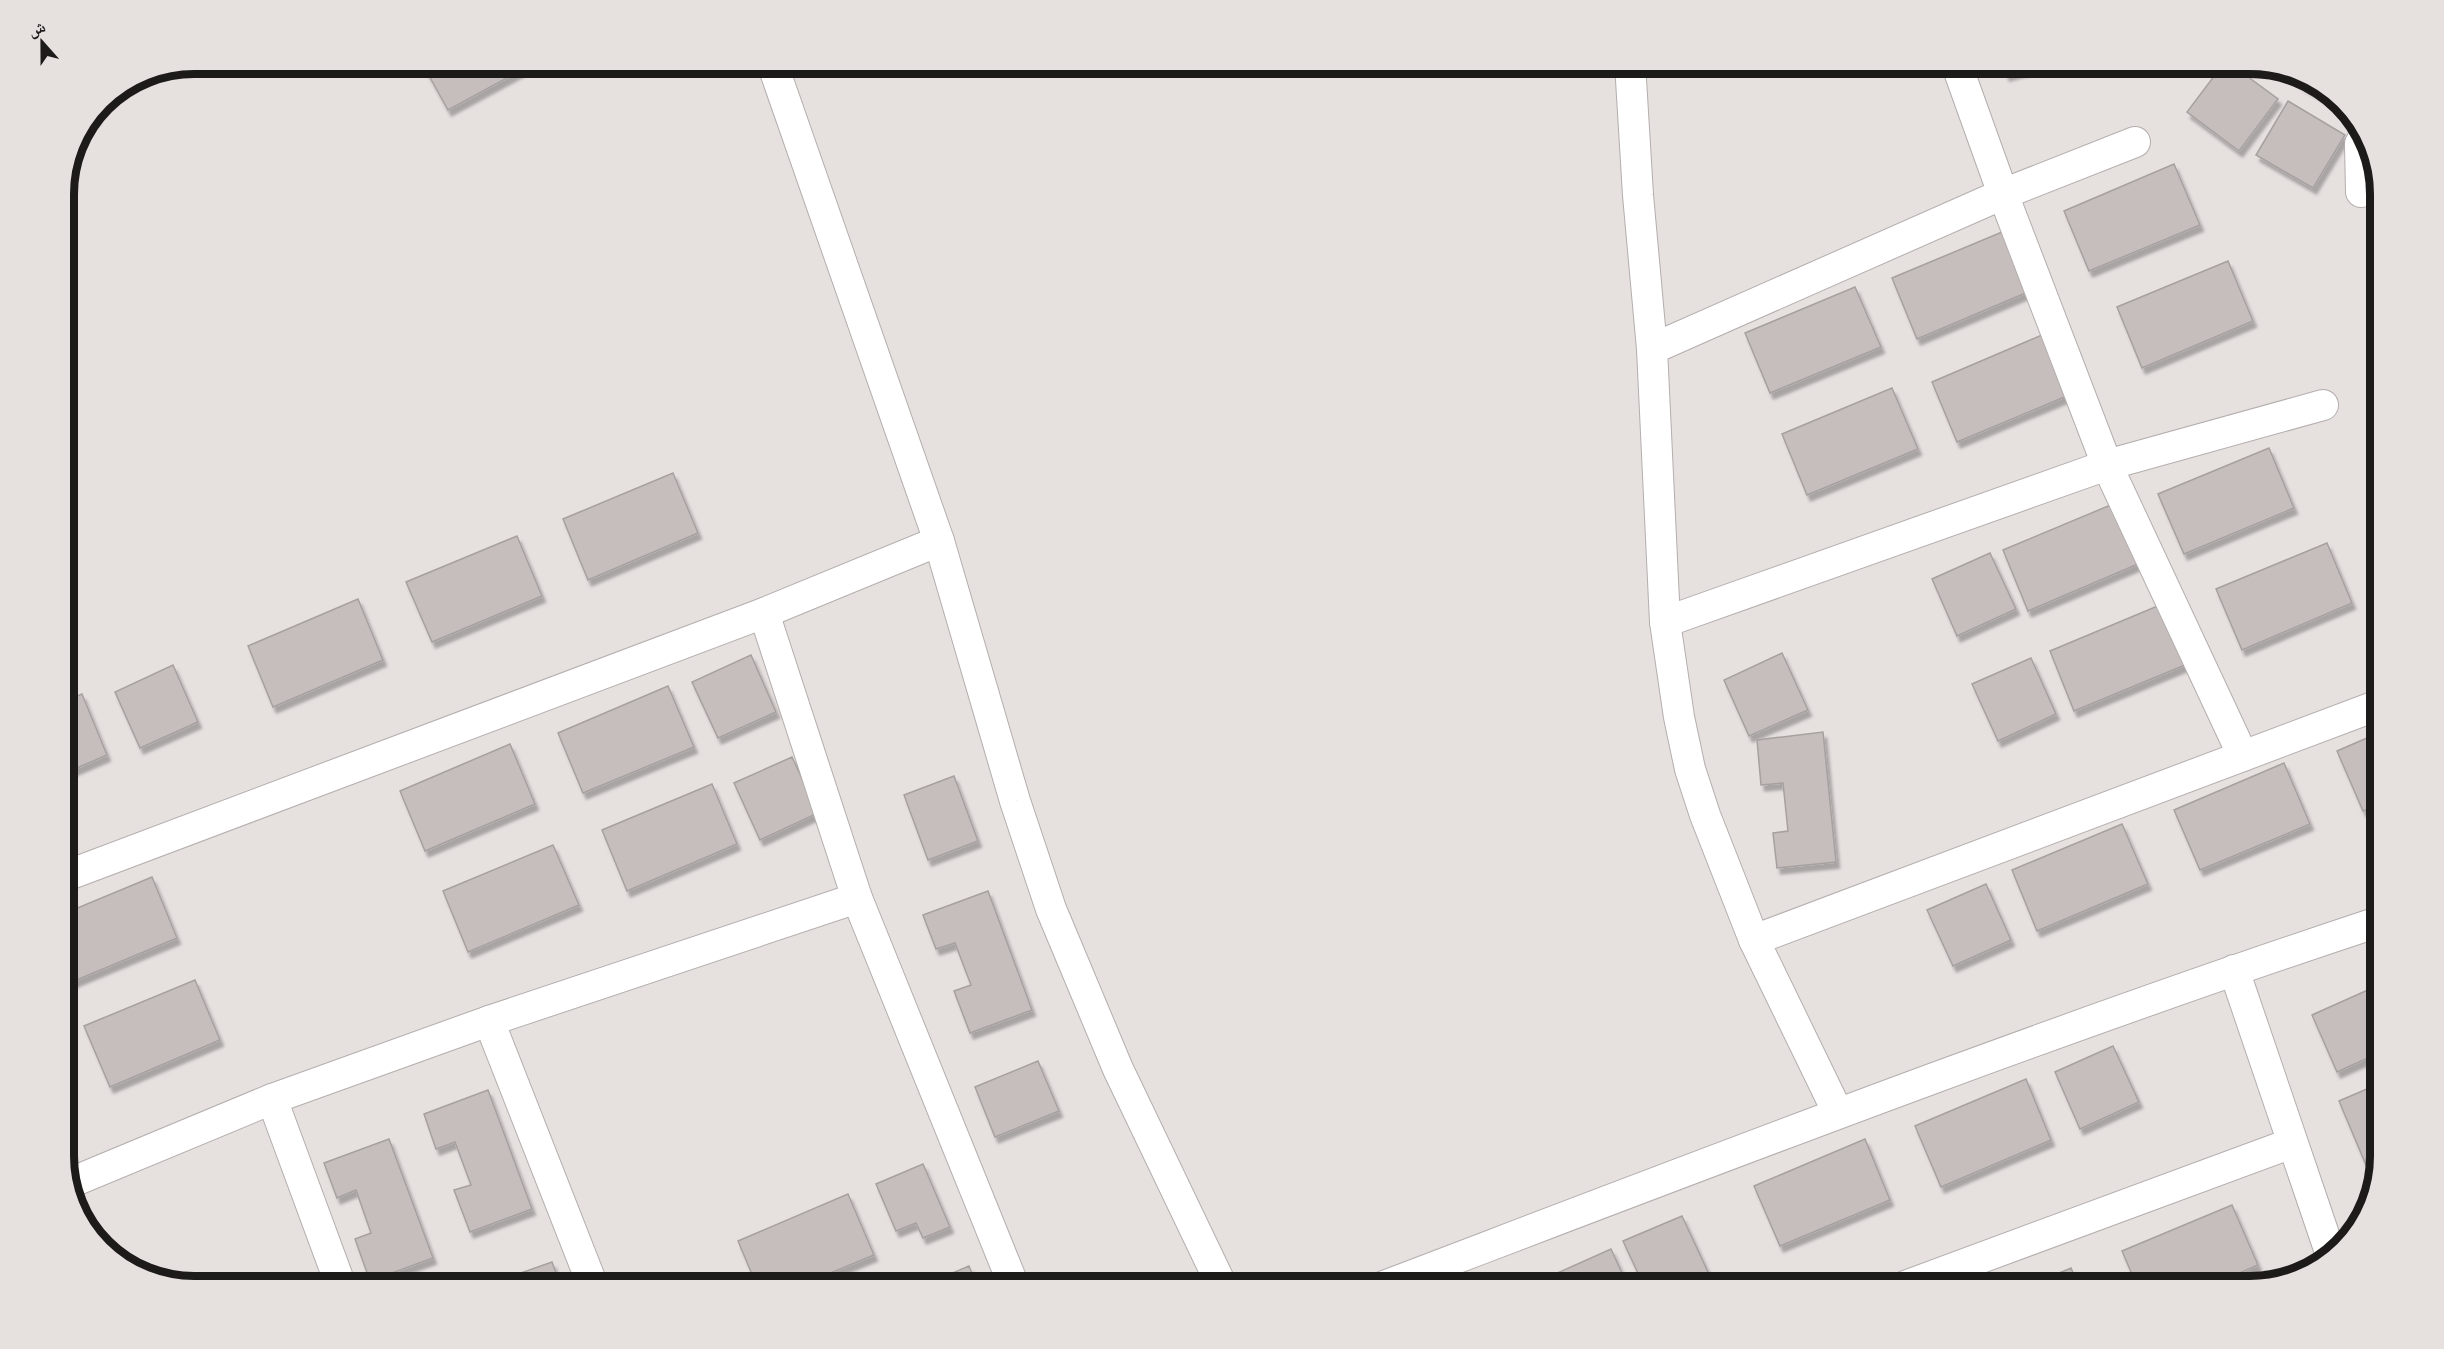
<svg xmlns="http://www.w3.org/2000/svg" width="2444" height="1349" viewBox="0 0 2444 1349" font-family="'Times New Roman','Noto Naskh Arabic',serif">
	<style>
		.building { fill: #c5bebd; stroke: #a6a19f; stroke-width: 1.5; filter: url(#shadow) }
		.lines { fill: none; stroke-linecap: round; stroke-linejoin: round }
		.street-casing { stroke: #b4aead; stroke-width: 32 }
		.street { stroke: #fff; stroke-width: 30 }
		.rim { fill: none; stroke: #1d1b1a; stroke-width: 8 }
	</style>
	<defs>
		<filter id="shadow"><feDropShadow dx="3.5" dy="6" stdDeviation="1.5" flood-color="#0004"/></filter>
	</defs>
	<rect width="100%" height="100%" fill="#e6e0df"/>
	<g class="building">
		<path d="M 422,63 L 527,63 L 529,66 L 448,110 Z"/>
		<path d="M 2002,63 L 2049,63 L 2006,75 Z"/>
		<path d="M 2224,63 L 2229,63 L 2278,99 L 2239,151 L 2187,112 Z"/>
		<path d="M 2306,76 L 2308,77 L 2343,107 L 2301,85 Z"/>
		<path d="M 2288,101 L 2345,135 L 2313,188 L 2256,155 Z"/>
		<path d="M 2174,164 L 2200,225 L 2089,271 L 2064,211 Z"/>
		<path d="M 2002,232 L 2028,292 L 1917,339 L 1892,278 Z"/>
		<path d="M 2228,261 L 2253,321 L 2142,368 L 2117,307 Z"/>
		<path d="M 1855,287 L 1881,347 L 1770,393 L 1745,333 Z"/>
		<path d="M 2042,335 L 2067,396 L 1957,442 L 1932,382 Z"/>
		<path d="M 1892,388 L 1918,449 L 1807,495 L 1782,434 Z"/>
		<path d="M 2269,448 L 2294,508 L 2184,554 L 2158,494 Z"/>
		<path d="M 673,473 L 698,533 L 588,580 L 563,519 Z"/>
		<path d="M 2113,504 L 2138,564 L 2028,611 L 2003,550 Z"/>
		<path d="M 517,536 L 542,596 L 432,642 L 406,582 Z"/>
		<path d="M 2327,543 L 2352,603 L 2242,650 L 2216,589 Z"/>
		<path d="M 1990,553 L 2016,609 L 1957,636 L 1932,579 Z"/>
		<path d="M 358,599 L 383,660 L 273,707 L 248,646 Z"/>
		<path d="M 2160,605 L 2185,665 L 2074,711 L 2050,651 Z"/>
		<path d="M 1782,653 L 1808,710 L 1749,736 L 1724,680 Z"/>
		<path d="M 751,655 L 776,712 L 718,738 L 692,682 Z"/>
		<path d="M 2031,658 L 2056,714 L 1998,741 L 1972,684 Z"/>
		<path d="M 173,665 L 198,722 L 140,748 L 115,692 Z"/>
		<path d="M 668,686 L 694,747 L 583,793 L 558,733 Z"/>
		<path d="M 82,694 L 107,755 L 63,774 L 63,702 Z"/>
		<path d="M 1823,732 L 1836,862 L 1777,868 L 1773,833 L 1788,831 L 1783,783 L 1761,785 L 1757,740 Z"/>
		<path d="M 2381,732 L 2381,804 L 2363,811 L 2337,751 Z"/>
		<path d="M 510,744 L 535,804 L 425,851 L 400,791 Z"/>
		<path d="M 792,757 L 818,813 L 760,840 L 734,783 Z"/>
		<path d="M 2284,763 L 2310,824 L 2200,870 L 2174,810 Z"/>
		<path d="M 954,776 L 978,841 L 928,860 L 904,795 Z"/>
		<path d="M 712,784 L 737,844 L 627,891 L 602,830 Z"/>
		<path d="M 2122,824 L 2148,884 L 2037,931 L 2012,870 Z"/>
		<path d="M 553,845 L 579,905 L 468,952 L 443,891 Z"/>
		<path d="M 152,877 L 177,938 L 67,984 L 63,975 L 63,914 Z"/>
		<path d="M 1986,884 L 2011,940 L 1953,966 L 1927,910 Z"/>
		<path d="M 988,891 L 1032,1010 L 970,1033 L 954,991 L 971,985 L 955,943 L 936,949 L 923,915 Z"/>
		<path d="M 195,980 L 220,1040 L 110,1087 L 84,1026 Z"/>
		<path d="M 2370,989 L 2381,1013 L 2381,1052 L 2337,1072 L 2312,1015 Z"/>
		<path d="M 2113,1046 L 2139,1102 L 2080,1129 L 2055,1072 Z"/>
		<path d="M 1038,1061 L 1059,1111 L 995,1137 L 975,1087 Z"/>
		<path d="M 2026,1079 L 2051,1140 L 1941,1187 L 1915,1126 Z"/>
		<path d="M 2381,1083 L 2381,1155 L 2374,1184 L 2339,1101 Z"/>
		<path d="M 488,1090 L 532,1209 L 470,1232 L 454,1190 L 471,1185 L 455,1142 L 436,1149 L 424,1114 Z"/>
		<path d="M 389,1139 L 433,1258 L 370,1281 L 355,1239 L 371,1233 L 356,1190 L 337,1198 L 324,1163 Z"/>
		<path d="M 1865,1139 L 1890,1200 L 1780,1246 L 1754,1186 Z"/>
		<path d="M 923,1164 L 950,1227 L 923,1238 L 916,1223 L 896,1231 L 876,1184 Z"/>
		<path d="M 848,1194 L 874,1255 L 799,1286 L 757,1286 L 738,1241 Z"/>
		<path d="M 2232,1205 L 2258,1265 L 2209,1286 L 2137,1286 L 2122,1251 Z"/>
		<path d="M 1682,1216 L 1708,1272 L 1677,1286 L 1644,1286 L 1623,1241 Z"/>
		<path d="M 1611,1249 L 1628,1286 L 1557,1286 L 1553,1275 Z"/>
		<path d="M 552,1262 L 561,1286 L 488,1286 L 487,1285 Z"/>
		<path d="M 969,1266 L 977,1286 L 922,1286 Z"/>
		<path d="M 2071,1268 L 2079,1286 L 2028,1286 Z"/>
	</g>
	<g class="lines">
		<defs>
			<g id="street">
				<path d="M 772,63 L 939,541 L 1015,801 L 1051,909 L 1118,1069 L 1222,1286"/>
				<path d="M 1630,63 L 1638,195 L 1652,349 L 1665,622 L 1679,717 L 1690,769 L 1705,815 L 1754,940 L 1838,1113"/>
				<path d="M 1956,63 L 2003,194 L 2107,465 L 2243,756"/>
				<path d="M 2361,192 L 2360,144 L 2364,136"/>
				<path d="M 1652,349 L 2003,194 L 2135,142"/>
				<path d="M 764,613 L 857,898 L 1014,1286"/>
				<path d="M 1665,622 L 2107,465 L 2323,405"/>
				<path d="M 63,877 L 764,613 L 939,541"/>
				<path d="M 1754,940 L 2381,704"/>
				<path d="M 2234,970 L 2331,1255"/>
				<path d="M 489,1021 L 593,1286"/>
				<path d="M 272,1099 L 341,1286"/>
				<path d="M 70,1183 L 272,1099 L 489,1021 L 857,898"/>
				<path d="M 1384,1286 C 1715,1160 2045,1032 2381,921"/>
				<path d="M 1905,1286 L 2292,1143"/>
			</g>
		</defs>
		<use href="#street" class="street-casing"/>
		<use href="#street" class="street"/>
	</g>
	<path d="M0 0H2444V1349H0ZM194 74H2250A120 120 0 0 1 2370 194V1156A120 120 0 0 1 2250 1276H194A120 120 0 0 1 74 1156V194A120 120 0 0 1 194 74Z" fill="#e6e0df" fill-rule="evenodd"/>
	<path class="rim" d="M194 74H2250A120 120 0 0 1 2370 194V1156A120 120 0 0 1 2250 1276H194A120 120 0 0 1 74 1156V194A120 120 0 0 1 194 74Z"/>
	<g transform="translate(42 42) rotate(339)" stroke="#e6e0df" stroke-width="4.5" paint-order="stroke">
	<path d="M0-4.5L10 22L0 15L-10 22Z" fill="#1d1b1a"/>
	<text y="-9" font-size="16" font-weight="bold" text-anchor="middle" fill="#1d1b1a">ش</text>
	</g>
</svg>
